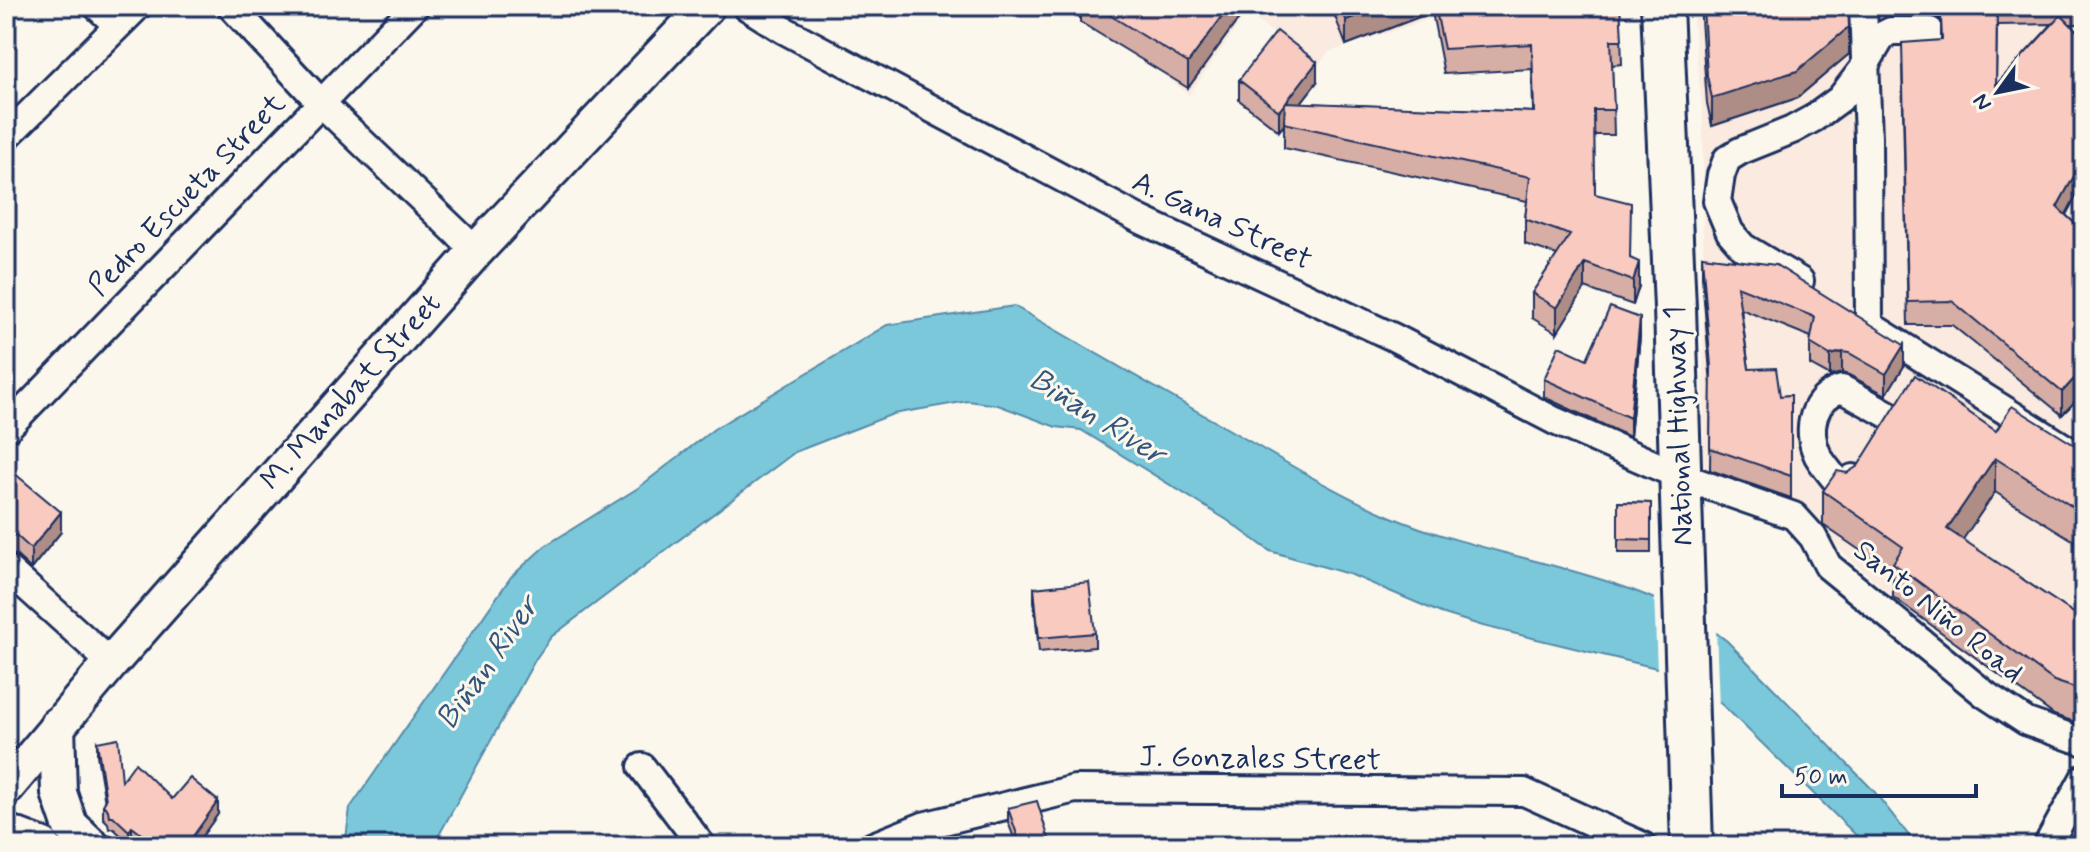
<svg xmlns="http://www.w3.org/2000/svg" width="2090" height="852" viewBox="0 0 2090 852" font-family="Mynerve,sans-serif">
	<style>
		.built { fill: #faeadf }
		.water { fill: #7cc8db; stroke: #558ba9; stroke-width: 2 }
		.pier { fill: #fbf7ec }
		.lines { fill: none; stroke-linecap: round; stroke-linejoin: round }
		.minor-casing { stroke: #1b2f5e; stroke-width: 32 }
		.major-casing { stroke: #1b2f5e; stroke-width: 40 }
		.highway-casing { stroke: #1b2f5e; stroke-width: 46 }
		.minor { stroke: #fbf7ec; stroke-width: 26 }
		.major { stroke: #fbf7ec; stroke-width: 34 }
		.highway { stroke: #fbf7ec; stroke-width: 40 }
		.wall { fill: #d6aea5; stroke: #1b2f5e; stroke-width: 2; fill-rule: evenodd }
		.shaded-wall { fill: #ae8d86; stroke: #1b2f5e; stroke-width: 2 }
		.building { fill: #f9cac0; stroke: #1b2f5e; stroke-width: 2 }
		.labels { text-anchor: middle; dominant-baseline: central; stroke-width: 6; stroke-linejoin: round; paint-order: stroke }
		.street-label { font-size: 30px; fill: #1b2f5e; stroke: #fbf7ec }
		.water-label { font-size: 32px; font-style: italic; fill: #33557d; stroke: #fbf7ec }
	</style>
	<rect width="100%" height="100%" fill="#fbf7ec"/>
	<filter id="ink" filterUnits="userSpaceOnUse"><feTurbulence type="fractalNoise" baseFrequency=".0125" numOctaves="2"/><feDisplacementMap in="SourceGraphic" scale="16" xChannelSelector="R" yChannelSelector="G"/><feConvolveMatrix kernelMatrix="1 2 1 2 8 2 1 2 1" color-interpolation-filters="sRGB"/></filter>
	<g filter="url(#ink)">
		<g class="built">
			<path d="M 1083,6 L 1469,6 L 1329,52 L 1317,67 L 1247,13 L 1189,95 L 1081,8 Z"/>
			<path d="M 1709,6 L 2084,6 L 2084,730 L 2062,720 L 1893,597 L 1837,547 L 1823,525 L 1704,484 L 1703,118 L 1692,9 Z"/>
		</g>
		<path class="water" d="M 1014,306 C 1088,349 1161,391 1235,433 C 1286,462 1335,493 1389,516 C 1499,563 1632,567 1727,641 L 1873,790 L 1917,846 L 1867,846 L 1730,712 L 1710,694 L 1669,671 L 1483,626 L 1441,613 L 1352,575 L 1270,551 L 1227,520 L 1081,430 L 1056,427 L 998,405 L 968,401 L 893,414 L 795,452 L 551,637 L 535,660 L 433,846 L 345,846 L 350,808 L 511,577 L 545,546 L 638,488 L 714,429 L 887,325 Z"/>
		<path class="pier" d="M 1654,594 L 1692,612 L 1716,628 L 1719,708 L 1687,684 L 1657,671 Z"/>
		<g class="lines">
			<defs>
				<g id="minor">
					<path d="M 97,6 L 117,25"/>
					<path d="M 231,6 L 321,103 L 476,251"/>
					<path d="M 746,6 L 784,30 L 1139,219 L 1393,337 L 1555,421 L 1680,476 L 1794,516 L 1813,537 L 1828,566 L 1986,695 L 2027,722 L 2084,742"/>
					<path d="M 1863,6 L 1868,138 L 1869,325"/>
					<path d="M 6,137 L 138,6"/>
					<path d="M 1800,281 L 1743,247 L 1730,232 L 1717,201 L 1721,175 L 1727,159 L 1740,151 L 1792,130 L 1814,118 L 1840,99 L 1863,69 L 1883,35 L 1891,31 L 1930,31"/>
					<path d="M 1874,328 L 2084,460"/>
					<path d="M 6,429 L 415,6"/>
					<path d="M 1853,478 L 1845,491 C 1836,480 1825,468 1818,456 C 1805,429 1813,397 1842,389 L 1891,416"/>
					<path d="M 6,568 L 111,663"/>
					<path d="M 642,767 L 702,846"/>
					<path d="M 873,846 L 923,826 L 1075,789 L 1524,792 L 1643,846"/>
					<path d="M 2047,846 L 2084,778"/>
				</g>
				<g id="major">
					<path d="M 57,725 L 59,793 L 70,825 L 92,846"/>
					<path d="M 6,788 L 111,663 L 476,251 L 707,6"/>
					<path d="M 6,832 L 43,846"/>
				</g>
				<path id="highway" d="M 1662,6 L 1675,308 L 1692,846"/>
			</defs>
			<use href="#minor" class="minor-casing"/>
			<use href="#major" class="major-casing"/>
			<use href="#highway" class="highway-casing"/>
			<use href="#minor" class="minor"/>
			<use href="#major" class="major"/>
			<use href="#highway" class="highway"/>
		</g>
		<g class="wall">
			<path d="M 1080,6 L 1248,6 L 1188,88 L 1080,22 Z"/>
			<path d="M 1331,6 L 1620,6 L 1622,64 L 1612,65 L 1614,135 L 1594,135 L 1595,194 L 1630,258 L 1639,286 L 1633,305 L 1585,288 L 1557,333 L 1532,318 L 1532,293 L 1557,255 L 1525,244 L 1525,219 L 1527,201 L 1284,148 L 1284,125 L 1279,131 L 1239,100 L 1239,80 L 1317,82 L 1301,103 L 1533,112 L 1532,69 L 1444,74 L 1432,12 L 1346,45 Z"/>
			<path d="M 1700,6 L 1848,6 L 1849,54 L 1797,98 L 1712,126 L 1707,103 Z"/>
			<path d="M 1900,6 L 2082,6 L 2082,24 L 2070,24 L 2084,181 L 2066,215 L 2084,232 L 2084,392 L 2062,415 L 1952,325 L 1908,325 L 1902,66 L 1941,40 L 1941,20 L 1938,17 L 1900,14 ZM 2052,24 L 1996,85 L 1997,25 Z"/>
			<path d="M 1702,256 L 1904,366 L 1886,395 L 1849,375 L 1842,373 L 1830,376 L 1810,365 L 1810,343 L 1811,337 L 1741,309 L 1749,369 L 1780,396 L 1791,395 L 1791,498 L 1710,470 L 1711,385 L 1702,277 Z"/>
			<path d="M 1640,337 L 1630,437 L 1544,397 L 1544,379 Z"/>
			<path d="M 1996,431 L 2084,451 L 2084,547 L 1995,492 L 1962,540 L 2084,620 L 2084,725 L 2054,715 L 1893,597 L 1893,573 L 1823,525 L 1823,491 L 1847,473 Z"/>
			<path d="M 6,483 L 61,532 L 31,569 L 17,556 L 6,551 Z"/>
			<path d="M 1618,502 L 1651,503 L 1651,553 L 1618,553 Z"/>
			<path d="M 1034,588 L 1095,633 L 1095,647 L 1039,652 L 1034,601 Z"/>
			<path d="M 97,742 L 122,781 L 218,814 L 195,846 L 141,846 L 132,840 L 129,843 L 113,828 L 109,829 L 108,823 L 103,818 L 103,805 L 105,803 L 97,755 Z"/>
			<path d="M 1008,808 L 1051,846 L 1017,846 L 1008,822 Z"/>
		</g>
		<g class="shaded-wall">
			<path d="M 1230,6 L 1248,6 L 1188,88 L 1188,63 Z"/>
			<path d="M 1382,6 L 1432,6 L 1432,12 L 1346,45 L 1346,20 Z"/>
			<path d="M 1849,27 L 1849,54 L 1797,98 L 1712,126 L 1712,98 Z"/>
			<path d="M 14,50 L 14,70 L 6,79 L 6,59 Z"/>
			<path d="M 1317,62 L 1317,82 L 1285,123 L 1284,123 L 1284,125 L 1279,131 L 1279,111 Z"/>
			<path d="M 2084,158 L 2084,181 L 2057,231 L 2057,207 Z"/>
			<path d="M 1639,262 L 1639,286 L 1633,305 L 1633,281 Z"/>
			<path d="M 1585,263 L 1585,288 L 1557,333 L 1557,308 Z"/>
			<path d="M 1640,318 L 1640,337 L 1630,437 L 1630,418 Z"/>
			<path d="M 1904,345 L 1904,366 L 1886,395 L 1886,374 Z"/>
			<path d="M 1842,352 L 1842,373 L 1830,376 L 1830,355 Z"/>
			<path d="M 2084,368 L 2084,392 L 2062,415 L 2062,392 Z"/>
			<path d="M 1995,458 L 1995,492 L 1947,563 L 1947,529 Z"/>
			<path d="M 61,512 L 61,532 L 31,569 L 31,549 Z"/>
			<path d="M 218,801 L 218,814 L 195,846 L 186,846 Z"/>
			<path d="M 132,827 L 132,840 L 129,843 L 129,831 Z"/>
		</g>
		<g class="building">
			<path d="M 1095,6 L 1230,6 L 1188,63 Z"/>
			<path d="M 1341,6 L 1382,6 L 1346,20 Z"/>
			<path d="M 1435,6 L 1620,6 L 1622,40 L 1611,40 L 1614,110 L 1594,110 L 1595,194 L 1631,203 L 1630,258 L 1639,262 L 1633,281 L 1585,263 L 1557,308 L 1532,293 L 1570,235 L 1525,219 L 1530,177 L 1284,123 L 1285,102 L 1534,112 L 1532,44 L 1444,49 Z"/>
			<path d="M 1703,6 L 1848,6 L 1849,27 L 1797,71 L 1712,98 L 1707,76 Z"/>
			<path d="M 1946,6 L 1997,6 L 1996,85 L 2061,15 L 2084,38 L 2084,158 L 2057,207 L 2084,232 L 2084,368 L 2062,392 L 1952,301 L 1908,302 L 1902,43 L 1942,40 L 1941,18 Z"/>
			<path d="M 1277,31 L 1317,62 L 1279,111 L 1239,80 Z"/>
			<path d="M 6,43 L 14,50 L 6,59 Z"/>
			<path d="M 1702,256 L 1776,265 L 1904,345 L 1886,374 L 1849,353 L 1842,352 L 1830,355 L 1810,343 L 1815,317 L 1737,286 L 1749,369 L 1776,368 L 1780,396 L 1791,395 L 1791,476 L 1710,448 L 1711,367 Z"/>
			<path d="M 1610,307 L 1640,318 L 1630,418 L 1544,379 L 1559,346 L 1587,359 Z"/>
			<path d="M 1915,375 L 1996,431 L 2012,406 L 2084,451 L 2084,514 L 1995,458 L 1947,529 L 2084,620 L 2084,691 L 2054,681 L 1893,563 L 1903,547 L 1823,491 L 1837,471 L 1847,473 L 1858,466 Z"/>
			<path d="M 14,473 L 61,512 L 31,549 L 17,536 L 6,531 L 6,483 Z"/>
			<path d="M 1618,502 L 1651,503 L 1651,540 L 1618,539 Z"/>
			<path d="M 1089,582 L 1095,633 L 1039,638 L 1034,588 Z"/>
			<path d="M 118,738 L 122,781 L 135,763 L 172,799 L 190,778 L 218,801 L 186,846 L 157,846 L 132,827 L 129,831 L 113,816 L 109,816 L 108,810 L 103,805 L 106,800 L 97,742 Z"/>
			<path d="M 1037,801 L 1051,846 L 1021,846 L 1008,808 Z"/>
		</g>
	</g>
	<g class="labels">
		<g class="street-label">
			<text transform="translate(187 195) rotate(-46)">Pedro Escueta Street</text>
			<text transform="translate(1222 221) rotate(25)">A. Gana Street</text>
			<text transform="translate(351 392) rotate(-48)">M. Manabat Street</text>
			<text transform="translate(1679 426) rotate(-92)">National Highway 1</text>
			<text transform="translate(1938 612) rotate(39)">Santo Niño Road</text>
			<text transform="translate(1260 759) rotate(1)">J. Gonzales Street</text>
		</g>
		<g class="water-label">
			<text transform="translate(1097 417) rotate(32)">Biñan River</text>
			<text transform="translate(488 663) rotate(-55)">Biñan River</text>
		</g>
	</g>
	<rect width="2090" height="852" fill="none" stroke="#fbf7ec" stroke-width="32"/>
	<rect x="16" y="16" width="2058" height="820" fill="none" stroke="#1b2f5e" stroke-width="3" filter="url(#ink)"/>
	<g transform="translate(1998 92) rotate(237)" stroke="#fbf7ec" stroke-width="6" paint-order="stroke">
	<path d="M0-6L14 30L0 20L-14 30Z" fill="#1b2f5e"/>
	<text y="-12" font-size="22" font-weight="bold" text-anchor="middle" fill="#1b2f5e">N</text>
	</g>
	<path d="M1782 784v12h194v-12" fill="none" stroke="#1b2f5e" stroke-width="4"/>
	<text x="1794" y="784" font-size="24" fill="#1b2f5e" stroke="#fbf7ec" stroke-width="6" paint-order="stroke">50 m</text>
</svg>
